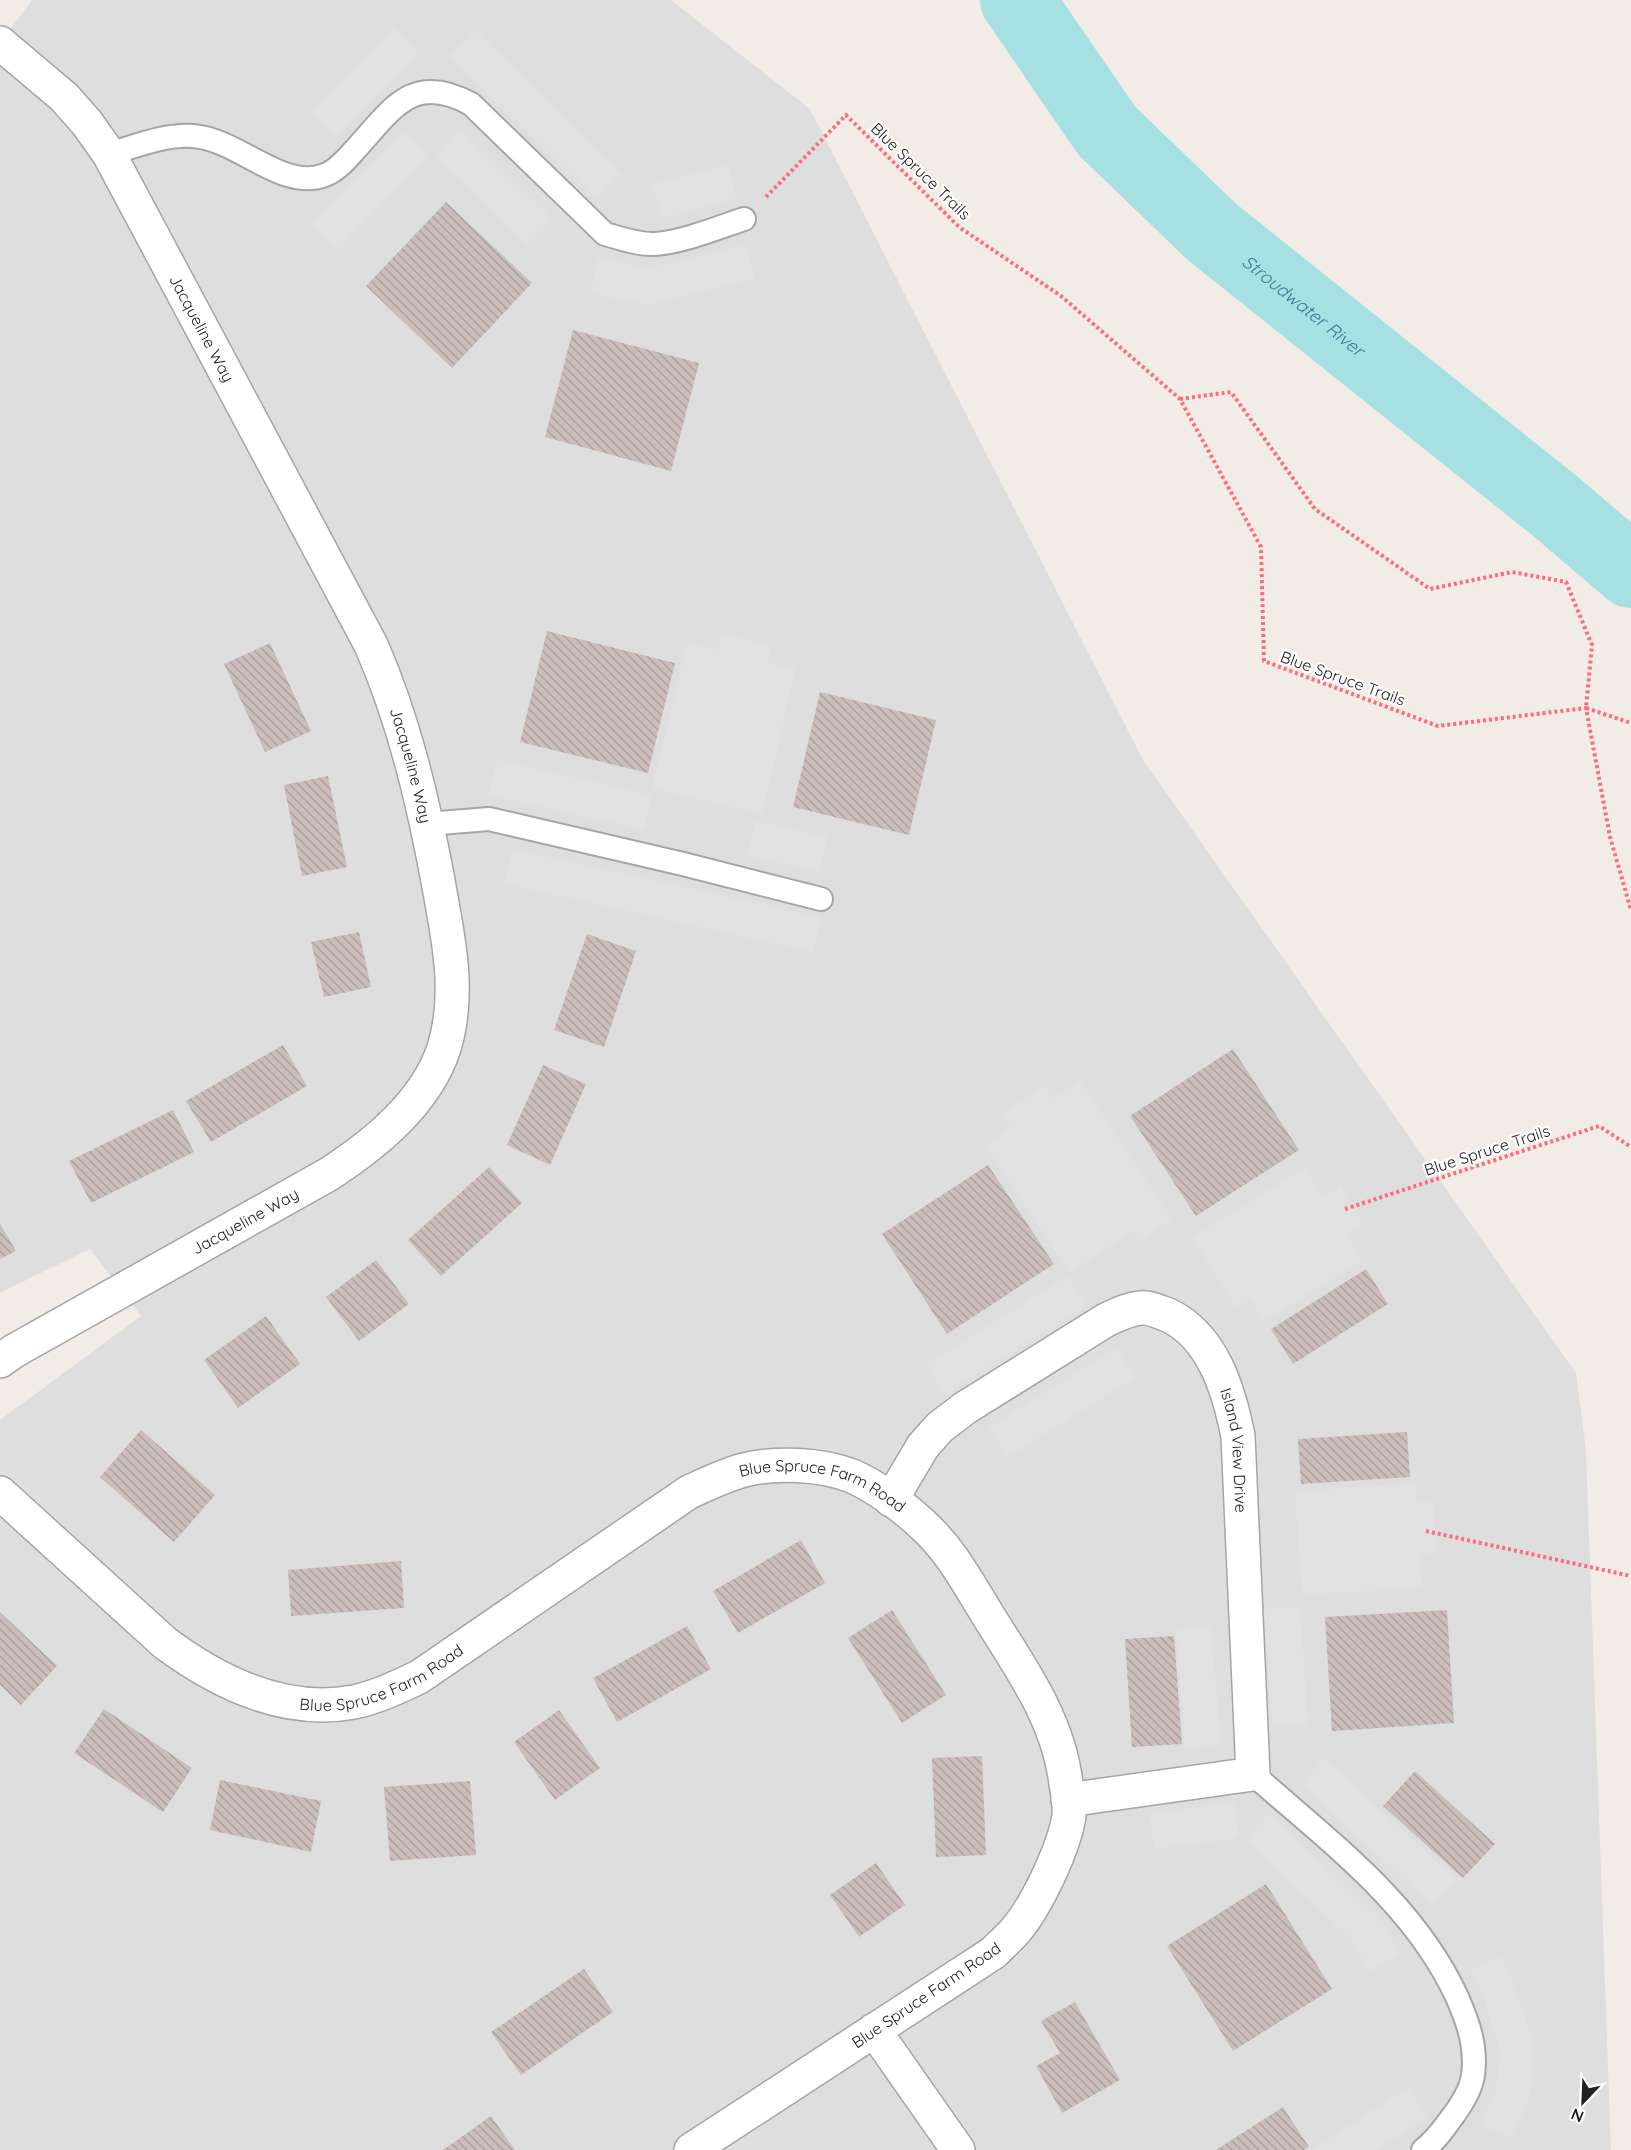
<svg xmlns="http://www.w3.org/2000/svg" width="1631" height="2150" viewBox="0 0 1631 2150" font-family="Quicksand,sans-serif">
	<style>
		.residential { fill: #dfdede }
		.parking { fill: #e1e1e1 }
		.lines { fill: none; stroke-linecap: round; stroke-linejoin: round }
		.river { stroke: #a6e0e2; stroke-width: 74 }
		.building { fill: url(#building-back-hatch) }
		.service-casing { stroke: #a5a5a5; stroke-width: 26 }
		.minor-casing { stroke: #a5a5a5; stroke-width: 36 }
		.path { stroke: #ff6b79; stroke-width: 4; stroke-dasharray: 3 3; stroke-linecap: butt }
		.service { stroke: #fff; stroke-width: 22 }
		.minor { stroke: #fff; stroke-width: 33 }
		.labels { text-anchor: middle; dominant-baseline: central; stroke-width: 4.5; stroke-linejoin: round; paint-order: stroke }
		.street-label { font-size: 16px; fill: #212121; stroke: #fff }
		.water-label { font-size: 18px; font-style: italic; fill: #3b7b97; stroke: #fff }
	</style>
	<defs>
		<pattern id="building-back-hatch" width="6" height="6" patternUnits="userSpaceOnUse" patternTransform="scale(1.5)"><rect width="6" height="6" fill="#cabdba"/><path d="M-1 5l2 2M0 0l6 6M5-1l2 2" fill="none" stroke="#ada2a0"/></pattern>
	</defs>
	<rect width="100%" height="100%" fill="#f2ece7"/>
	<path class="residential" d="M 32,0 L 671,0 L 810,109 L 1143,760 L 1576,1373 L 1586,1450 L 1611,2150 L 0,2150 L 0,1420 L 141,1316 L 90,1249 L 0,1293 L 0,43 Z"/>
	<g class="parking">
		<path d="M 394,27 L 419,53 L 336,137 L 311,112 Z"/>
		<path d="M 476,31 L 621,174 L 596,199 L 450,56 Z"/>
		<path d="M 460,129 L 552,219 L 527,245 L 435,154 Z"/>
		<path d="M 403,132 L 429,157 L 337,251 L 312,225 Z"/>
		<path d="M 728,165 L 736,199 L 661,219 L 652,184 Z"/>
		<path d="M 746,244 L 755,278 L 649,305 L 591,293 L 598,258 L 648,268 Z"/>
		<path d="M 722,634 L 771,646 L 767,662 L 796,669 L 762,814 L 652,788 L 687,643 L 718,650 Z"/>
		<path d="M 496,760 L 652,795 L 644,830 L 489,795 Z"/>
		<path d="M 755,821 L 828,837 L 820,872 L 747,856 Z"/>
		<path d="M 512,849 L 821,917 L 813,952 L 505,884 Z"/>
		<path d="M 1080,1081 L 1172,1219 L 1140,1241 L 1133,1231 L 1070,1273 L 985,1145 L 1011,1128 L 1002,1115 L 1044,1086 L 1053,1099 Z"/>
		<path d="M 1305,1168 L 1323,1197 L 1340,1186 L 1364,1226 L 1347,1236 L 1362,1261 L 1264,1321 L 1250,1299 L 1236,1308 L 1192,1237 Z"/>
		<path d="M 1067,1276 L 1087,1306 L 945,1394 L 926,1365 Z"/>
		<path d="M 1116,1348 L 1135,1378 L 1008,1457 L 989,1427 Z"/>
		<path d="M 1416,1484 L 1417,1503 L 1433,1502 L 1436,1553 L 1420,1555 L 1422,1588 L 1302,1595 L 1295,1491 Z"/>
		<path d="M 1300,1607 L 1308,1725 L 1272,1727 L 1264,1609 Z"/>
		<path d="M 1211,1627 L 1221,1745 L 1185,1748 L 1176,1630 Z"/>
		<path d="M 1324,1758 L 1456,1879 L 1431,1905 L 1301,1784 Z"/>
		<path d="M 1234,1802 L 1239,1838 L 1154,1849 L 1149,1814 Z"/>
		<path d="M 1270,1813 L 1382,1921 L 1399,1955 L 1369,1971 L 1352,1940 L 1246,1840 Z"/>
		<path d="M 1501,1956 L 1512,1980 L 1531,2034 L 1533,2049 L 1532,2083 L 1529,2099 L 1512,2139 L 1481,2125 L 1496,2090 L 1500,2052 L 1482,1993 L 1471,1970 Z"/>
		<path d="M 1408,2087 L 1428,2117 L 1377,2150 L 1312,2150 Z"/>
	</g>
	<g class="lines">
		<path class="river" id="s1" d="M 1017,0 L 1107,131 L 1212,232 L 1555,506 L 1631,571"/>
	</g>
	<g class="building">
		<path d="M 446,202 L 532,283 L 452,368 L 366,286 Z"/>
		<path d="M 573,330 L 699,363 L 671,471 L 545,437 Z"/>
		<path d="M 547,631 L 675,663 L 648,773 L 520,742 Z"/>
		<path d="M 270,643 L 311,731 L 265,752 L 224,664 Z"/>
		<path d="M 820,692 L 936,720 L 909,835 L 793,807 Z"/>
		<path d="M 328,776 L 347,867 L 302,876 L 284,785 Z"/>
		<path d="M 359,932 L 371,987 L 324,997 L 311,942 Z"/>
		<path d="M 587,934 L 636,951 L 604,1047 L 554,1030 Z"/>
		<path d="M 283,1045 L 307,1086 L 211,1142 L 186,1101 Z"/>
		<path d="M 1233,1049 L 1299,1150 L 1196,1216 L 1130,1116 Z"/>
		<path d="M 543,1065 L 586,1084 L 550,1165 L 507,1145 Z"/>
		<path d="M 173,1110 L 194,1152 L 91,1203 L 69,1161 Z"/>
		<path d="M 988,1165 L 1054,1264 L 947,1334 L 882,1234 Z"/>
		<path d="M 489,1167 L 522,1203 L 441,1276 L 408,1240 Z"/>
		<path d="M 0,1224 L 16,1251 L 0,1259 Z"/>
		<path d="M 376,1260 L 409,1304 L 359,1341 L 326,1297 Z"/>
		<path d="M 1366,1269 L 1388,1304 L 1293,1364 L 1271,1329 Z"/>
		<path d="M 266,1316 L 300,1364 L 238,1408 L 204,1360 Z"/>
		<path d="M 141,1430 L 215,1495 L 174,1542 L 100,1477 Z"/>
		<path d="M 1407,1432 L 1410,1477 L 1301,1484 L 1298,1439 Z"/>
		<path d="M 801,1540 L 825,1583 L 738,1633 L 713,1591 Z"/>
		<path d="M 401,1561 L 404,1608 L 291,1616 L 288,1570 Z"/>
		<path d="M 892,1610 L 946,1695 L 902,1723 L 848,1638 Z"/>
		<path d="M 1447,1610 L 1454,1723 L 1332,1731 L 1325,1617 Z"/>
		<path d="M 0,1612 L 57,1666 L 21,1705 L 0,1685 Z"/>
		<path d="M 687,1626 L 711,1669 L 617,1722 L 593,1678 Z"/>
		<path d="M 1174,1636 L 1182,1744 L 1132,1747 L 1125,1639 Z"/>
		<path d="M 104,1709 L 192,1768 L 163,1812 L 74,1753 Z"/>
		<path d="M 559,1710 L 600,1768 L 555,1800 L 514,1742 Z"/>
		<path d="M 982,1756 L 986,1855 L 936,1857 L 932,1758 Z"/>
		<path d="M 1415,1771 L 1495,1844 L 1463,1878 L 1383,1806 Z"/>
		<path d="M 220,1780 L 321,1801 L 311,1852 L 210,1830 Z"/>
		<path d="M 470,1781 L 476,1855 L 390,1861 L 384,1787 Z"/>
		<path d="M 876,1863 L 905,1905 L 859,1937 L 830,1895 Z"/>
		<path d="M 1266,1884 L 1332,1989 L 1233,2051 L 1167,1946 Z"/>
		<path d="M 584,1969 L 613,2012 L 521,2075 L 491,2032 Z"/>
		<path d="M 1075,2002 L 1120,2080 L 1062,2113 L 1036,2066 L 1060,2053 L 1041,2021 Z"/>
		<path d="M 1283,2107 L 1309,2147 L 1304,2150 L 1216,2150 Z"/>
		<path d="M 491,2116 L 515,2150 L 443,2150 Z"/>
	</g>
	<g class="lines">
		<defs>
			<g id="service">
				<path d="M 109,154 C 136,146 165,134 193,136 C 238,139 283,192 325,175 C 336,171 345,161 353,152 C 391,111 411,71 471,104 L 605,234 C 620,238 638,245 655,244 C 683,242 717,228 744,219"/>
				<path d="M 427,824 L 489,819 L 683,864 L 821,899"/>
				<path d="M 1253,1774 C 1329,1842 1413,1902 1457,1997 C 1468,2022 1477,2047 1473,2075 C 1471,2091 1460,2107 1450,2120 C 1442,2131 1435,2141 1423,2150"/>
			</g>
			<g id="minor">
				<path id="s2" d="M 0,43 L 64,97 L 87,123 L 109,154 L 371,645 C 404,720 423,801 438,881 C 448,937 461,992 444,1048 C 426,1103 375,1144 329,1174 L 14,1351 L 0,1361"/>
				<path id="s3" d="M 0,1493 L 165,1643 C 219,1683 285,1715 354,1702 C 377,1697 398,1687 419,1677 L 689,1492 C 707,1484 725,1475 744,1470 C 777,1462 821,1464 852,1476 C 875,1486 904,1507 923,1525 C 951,1550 969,1585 989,1617 C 1022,1670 1059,1721 1066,1784 C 1068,1794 1070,1806 1069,1816 C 1064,1848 1037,1905 1016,1930 C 1009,1938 1001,1945 993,1953 L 691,2150"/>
				<path id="s4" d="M 891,1500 L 923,1446 L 940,1427 L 965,1408 L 1106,1320 C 1117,1315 1128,1309 1141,1308 C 1150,1307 1159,1312 1168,1315 C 1213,1336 1229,1391 1238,1436 L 1253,1774 L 1068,1800"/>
				<path d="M 874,2030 L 958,2150"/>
			</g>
		</defs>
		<use href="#service" class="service-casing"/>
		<use href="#minor" class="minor-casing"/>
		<g class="path">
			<path d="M 766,197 L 846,115 L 959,227 L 1061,296 L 1180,399 L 1261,547 L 1264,661 L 1438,726 L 1586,708 L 1610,837 L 1631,910"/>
			<path d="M 1180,399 L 1231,392 L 1315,509 L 1430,589 L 1512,572 L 1566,582 L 1592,645 L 1586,708 L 1631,723"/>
			<path d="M 1345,1209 L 1599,1126 L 1631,1147"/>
			<path d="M 1426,1531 L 1631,1576"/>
		</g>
		<use href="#service" class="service"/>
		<use href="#minor" class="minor"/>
	</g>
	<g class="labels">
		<g class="street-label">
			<text transform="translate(921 171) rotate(44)">Blue Spruce Trails</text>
			<text stroke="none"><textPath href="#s2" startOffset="354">Jacqueline Way</textPath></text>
			<text transform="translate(1343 678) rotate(20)">Blue Spruce Trails</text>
			<text stroke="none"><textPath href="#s2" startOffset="840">Jacqueline Way</textPath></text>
			<text transform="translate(1487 1150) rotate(-18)">Blue Spruce Trails</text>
			<text transform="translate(245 1221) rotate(-29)">Jacqueline Way</text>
			<text stroke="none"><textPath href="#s4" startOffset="510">Island View Drive</textPath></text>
			<text stroke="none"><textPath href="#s3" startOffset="966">Blue Spruce Farm Road</textPath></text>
			<text stroke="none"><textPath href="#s3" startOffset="460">Blue Spruce Farm Road</textPath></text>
			<text transform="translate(926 1995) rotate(-34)">Blue Spruce Farm Road</text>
		</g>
		<g class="water-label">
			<text stroke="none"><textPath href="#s1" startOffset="422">Stroudwater River</textPath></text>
		</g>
	</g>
	<g transform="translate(1583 2102) rotate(203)" stroke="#ffffff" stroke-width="4.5" paint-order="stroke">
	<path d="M0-4.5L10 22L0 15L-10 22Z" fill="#212121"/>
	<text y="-9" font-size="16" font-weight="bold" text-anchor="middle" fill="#212121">N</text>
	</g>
</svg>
